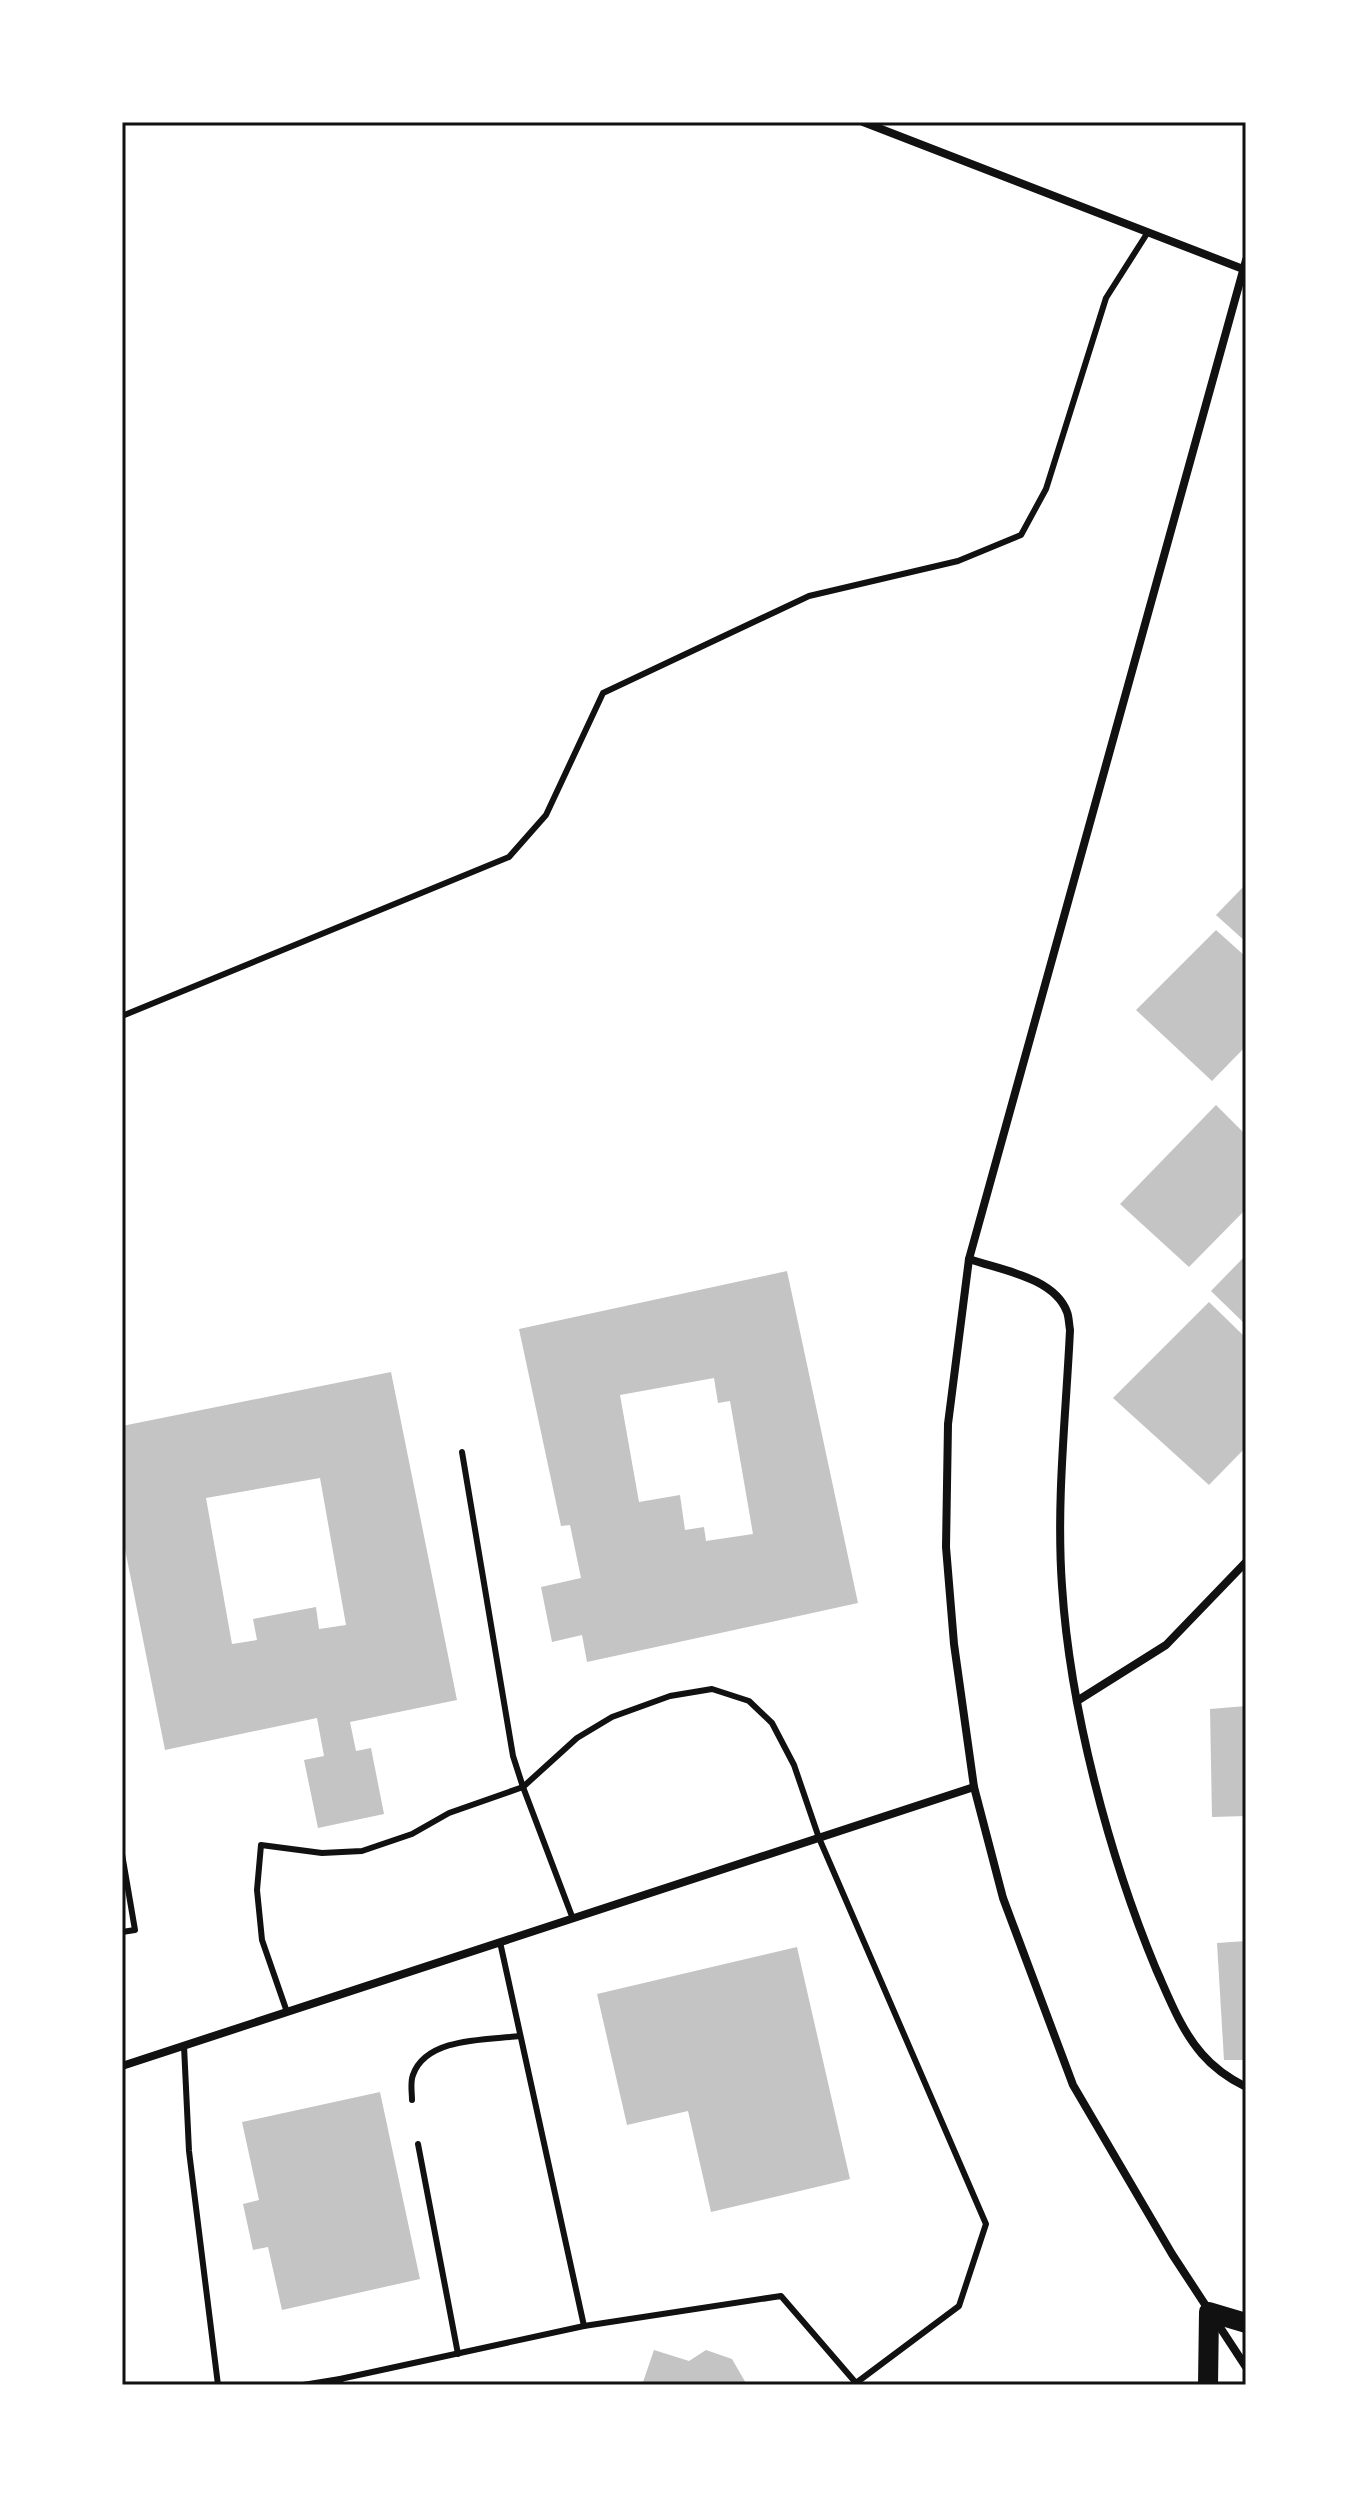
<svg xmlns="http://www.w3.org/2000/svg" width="1368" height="2507" viewBox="0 0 1368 2507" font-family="Raleway,sans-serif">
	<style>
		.building { fill: #c4c4c4; fill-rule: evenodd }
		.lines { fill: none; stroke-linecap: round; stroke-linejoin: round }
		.service { stroke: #111; stroke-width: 6 }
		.minor { stroke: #111; stroke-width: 8 }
		.primary { stroke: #111; stroke-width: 20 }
		.neatline { fill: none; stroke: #111; stroke-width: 3 }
	</style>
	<rect width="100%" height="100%" fill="#fff"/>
	<g class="building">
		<path d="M 1246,884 L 1246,942 L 1216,915 Z"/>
		<path d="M 1216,930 L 1246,957 L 1246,1046 L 1212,1081 L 1136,1010 Z"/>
		<path d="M 1216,1105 L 1246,1135 L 1246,1209 L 1189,1267 L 1120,1204 Z"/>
		<path d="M 1246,1255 L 1246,1325 L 1211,1291 Z"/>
		<path d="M 787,1271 L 858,1603 L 587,1662 L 582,1635 L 552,1642 L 541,1587 L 581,1578 L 570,1525 L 561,1526 L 519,1329 ZM 714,1378 L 718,1403 L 730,1401 L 753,1534 L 706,1541 L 704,1527 L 685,1530 L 680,1495 L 639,1502 L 620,1395 Z"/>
		<path d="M 1209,1302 L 1246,1338 L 1246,1447 L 1209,1485 L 1113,1398 Z"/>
		<path d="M 391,1372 L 457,1700 L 350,1722 L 356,1751 L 371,1748 L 384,1814 L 318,1828 L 304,1760 L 324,1756 L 317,1718 L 165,1750 L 122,1534 L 122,1426 ZM 320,1478 L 346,1625 L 319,1629 L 316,1607 L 253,1619 L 257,1640 L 232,1644 L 206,1498 Z"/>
		<path d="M 1246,1706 L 1246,1816 L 1212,1817 L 1210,1709 Z"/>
		<path d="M 1246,1941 L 1246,2060 L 1224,2060 L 1217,1943 Z"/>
		<path d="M 797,1947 L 850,2179 L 711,2212 L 688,2111 L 627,2125 L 597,1994 Z"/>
		<path d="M 380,2092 L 420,2279 L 282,2310 L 268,2247 L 253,2250 L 243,2204 L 259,2200 L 242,2122 Z"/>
		<path d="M 654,2350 L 689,2361 L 706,2350 L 732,2359 L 747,2385 L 642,2385 Z"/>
	</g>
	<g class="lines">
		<g class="service">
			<path d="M 122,1016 L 509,857 L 546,815 L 603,693 L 809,596 L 958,561 L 1021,535 L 1046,489 L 1106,298 L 1148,232"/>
			<path d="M 462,1452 L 513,1756 L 523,1787 L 573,1919"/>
			<path d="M 122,1854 L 135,1930 L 122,1932"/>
			<path d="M 287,2012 L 262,1940 L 257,1890 L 261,1845 L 322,1853 L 362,1851 L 412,1834 L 449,1813 L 523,1787 L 577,1738 L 612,1717 L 670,1696 L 712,1689 L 749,1701 L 772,1723 L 794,1765 L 819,1838 L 986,2224 L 959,2306 L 856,2383 L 781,2296 L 584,2326"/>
			<path d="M 184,2046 L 189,2151 L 218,2385"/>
			<path d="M 412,2100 C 412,2092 410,2082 413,2075 C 426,2037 487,2040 520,2036"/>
			<path d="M 418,2144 L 458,2354"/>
			<path d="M 340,2379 L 584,2326 L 500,1942"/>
			<path d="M 303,2385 L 340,2379 L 341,2385"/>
		</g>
		<g class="minor">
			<path d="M 863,122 L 1243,269"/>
			<path d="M 1246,260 L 969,1259 L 948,1424 L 946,1547 L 954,1644 L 974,1787 L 1003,1898 L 1073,2085 L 1172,2254 L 1246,2367"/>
			<path d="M 969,1259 C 1000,1270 1054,1277 1067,1312 C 1069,1317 1069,1325 1070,1330 C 1066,1415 1056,1501 1062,1586 C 1070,1709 1109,1856 1156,1969 C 1169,1998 1181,2030 1202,2054 C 1214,2068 1230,2079 1246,2087"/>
			<path d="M 1077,1701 L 1166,1645 L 1246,1562"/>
			<path d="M 122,2066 L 974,1787"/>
		</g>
		<path class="primary" d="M 1208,2385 L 1209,2312 L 1246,2323"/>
	</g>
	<rect width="1368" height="2507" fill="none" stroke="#ffffff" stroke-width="248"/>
	<rect x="124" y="124" width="1120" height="2259" class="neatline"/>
</svg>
